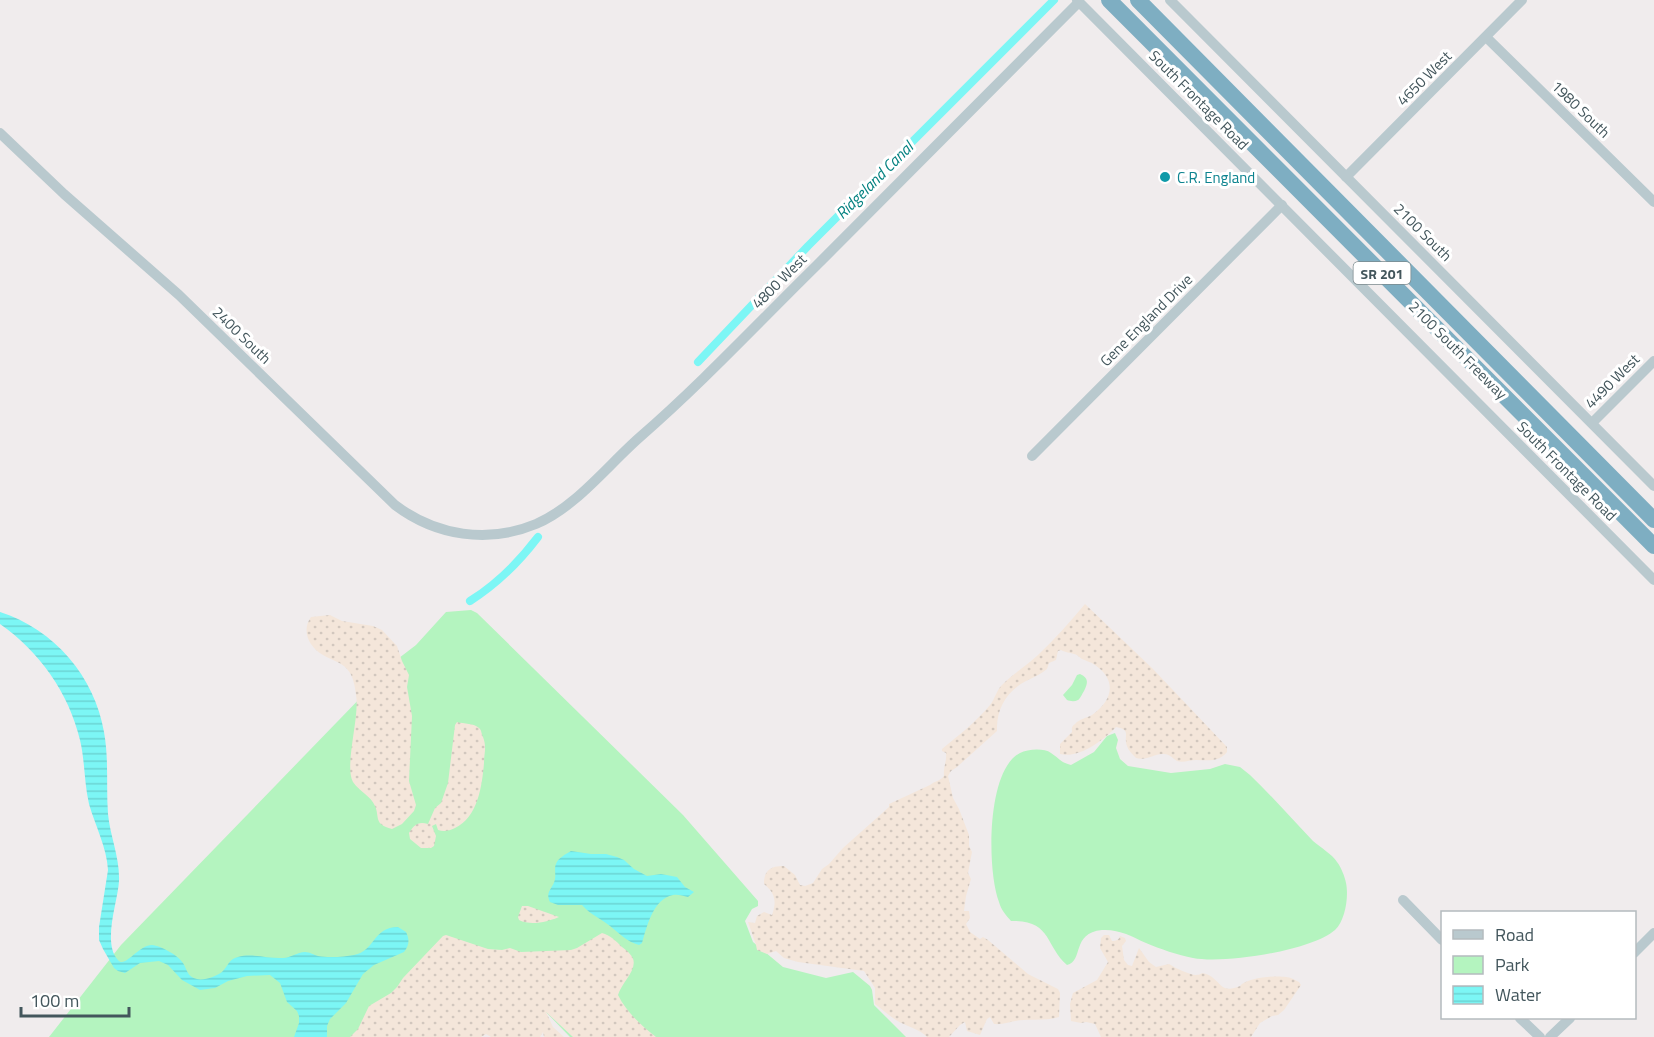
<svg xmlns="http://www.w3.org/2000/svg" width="1654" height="1037" viewBox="0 0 1654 1037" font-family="'Titillium Web',sans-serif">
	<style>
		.green { fill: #b4f4bf }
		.sand { fill: url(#sand-dots) }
		.water { fill: url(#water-rules) }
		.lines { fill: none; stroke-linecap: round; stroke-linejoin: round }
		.canal { stroke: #7cf6f5; stroke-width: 8 }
		.minor { stroke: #b9c9ce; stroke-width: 10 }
		.highway { stroke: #7eaec2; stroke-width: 16 }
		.culture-dot { fill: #0f9aa8; stroke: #fff; stroke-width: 2 }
		.labels { text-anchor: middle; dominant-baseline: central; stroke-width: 6; stroke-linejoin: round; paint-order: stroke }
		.shield { fill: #fff; stroke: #7b898d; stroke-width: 1.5 }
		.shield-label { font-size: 14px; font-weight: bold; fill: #43565c }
		.street-label { font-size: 15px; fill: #43565c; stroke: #fff }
		.culture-label { font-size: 15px; fill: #0d838f; stroke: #fff; text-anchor: start }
		.water-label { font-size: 16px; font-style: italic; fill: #058281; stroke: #fff }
	</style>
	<defs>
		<pattern id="sand-dots" width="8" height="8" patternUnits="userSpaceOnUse" patternTransform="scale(1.5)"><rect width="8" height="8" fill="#f4e6da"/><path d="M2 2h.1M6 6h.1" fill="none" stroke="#d2c7be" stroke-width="1.8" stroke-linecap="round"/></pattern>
		<pattern id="water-rules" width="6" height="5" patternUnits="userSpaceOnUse" patternTransform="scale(1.5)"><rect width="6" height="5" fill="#7cf6f5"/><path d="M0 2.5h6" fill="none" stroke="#6cd5d4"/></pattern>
	</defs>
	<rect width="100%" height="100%" fill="#f0eced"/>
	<g class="green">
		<path d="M 471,610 L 477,613 L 683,815 L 758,901 L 758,906 L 752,909 L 745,921 L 753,942 L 783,967 L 826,978 L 853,972 L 870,986 L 872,990 L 874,1005 L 906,1037 L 570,1037 L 542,1008 L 364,1037 L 49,1037 L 121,945 L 399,658 L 416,645 L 446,612 Z"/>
		<path d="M 1080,674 C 1089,678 1088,683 1084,691 C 1082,694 1080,699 1078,700 C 1074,702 1070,701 1067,700 L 1063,695 L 1072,685 L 1077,675 Z"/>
		<path d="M 1115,733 L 1118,740 L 1116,748 L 1120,759 L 1128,766 L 1171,773 L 1210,769 L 1225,764 L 1240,767 L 1250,775 C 1272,796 1292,819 1313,841 C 1321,848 1332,854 1337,862 C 1341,867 1345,877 1346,883 C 1349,897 1345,921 1335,930 C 1311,951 1224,964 1193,958 C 1178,955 1160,949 1146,943 C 1131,936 1119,929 1102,930 C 1071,933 1084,961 1067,965 C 1045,946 1052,920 1011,921 C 1006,915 1001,910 999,902 C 987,871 986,770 1020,753 C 1028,749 1044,748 1051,753 C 1060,759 1060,762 1071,765 L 1094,752 L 1107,736 Z"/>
	</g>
	<g class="sand">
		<path d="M 1085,604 L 1153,669 L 1227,747 L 1227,752 C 1218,763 1208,760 1196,760 C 1190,760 1183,763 1177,761 C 1172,758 1170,754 1164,754 C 1154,753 1148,761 1136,758 C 1132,754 1128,750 1127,746 C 1123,735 1132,730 1116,727 C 1104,740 1079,759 1060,754 L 1060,744 L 1072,732 C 1072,728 1071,727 1075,724 C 1079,719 1087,718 1092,715 C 1112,701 1118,681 1095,665 C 1091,662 1086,661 1082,659 C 1080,658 1077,654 1074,654 C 1069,652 1066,653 1061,650 L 1058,651 L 1056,660 L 1049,663 L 1047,669 C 1041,674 1034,677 1026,681 C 1007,691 996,709 997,731 L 957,767 L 951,771 L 948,776 L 953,798 L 959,809 L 969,835 L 969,846 L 972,852 L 968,873 L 971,879 L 966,896 L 964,911 L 969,911 L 970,918 L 966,924 L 970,932 L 980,939 L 983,937 L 988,940 L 1028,974 L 1058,989 L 1060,993 L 1059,1017 C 1047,1021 1037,1019 1024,1020 C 1013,1020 1005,1025 994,1024 L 990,1017 L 987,1019 L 980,1035 L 967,1031 L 965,1022 L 960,1025 L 949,1037 L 927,1037 C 920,1029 905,1026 896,1020 C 888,1015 882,1009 875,1004 L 875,988 L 864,971 L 798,962 L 784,958 L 776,951 L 767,954 L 757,950 L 756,945 L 748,922 L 755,923 L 757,916 L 764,912 L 772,915 C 777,901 775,893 764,884 C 764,870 771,866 784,866 L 795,875 L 800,885 L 805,886 L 813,883 L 822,869 L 829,864 L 843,848 L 889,807 L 889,804 L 930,785 C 935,781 940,781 944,776 C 943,768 947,761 946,753 L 942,751 L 942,749 C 959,735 976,722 990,705 C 995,699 996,691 1002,685 C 1013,674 1026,666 1038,655 C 1055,639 1070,622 1085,604 Z"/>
		<path d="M 330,615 L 342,621 L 373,626 L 382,630 L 397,646 L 402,661 L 409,675 L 407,687 L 412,716 L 409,781 L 416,805 L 414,811 L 402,824 L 392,829 C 373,824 380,817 375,806 C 371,796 359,791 353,782 C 344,766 360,717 356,695 C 355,686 353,675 347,669 C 341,662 331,660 323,655 C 309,647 301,631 311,617 Z"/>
		<path d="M 457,722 C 464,724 474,723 479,728 C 482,731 481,733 483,737 C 487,748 484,752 484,763 C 482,786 478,817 455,828 C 449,831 444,832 438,830 L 436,824 L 432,826 L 436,836 L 434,846 L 431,848 L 421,848 L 410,839 L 409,833 C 414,825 418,821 428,824 L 435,808 L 441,803 L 448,783 L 455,725 Z"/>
		<path d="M 522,906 L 528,906 L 559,917 C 547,922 531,926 519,920 L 518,917 Z"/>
		<path d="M 602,933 C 610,935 616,941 622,947 C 624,949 627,950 629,953 C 643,966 622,981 618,995 C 627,1013 641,1025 656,1037 L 573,1037 L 546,1012 L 553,1027 L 564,1037 L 544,1037 L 543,1032 L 540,1037 L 491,1037 L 486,1034 L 481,1037 L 350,1037 L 358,1029 L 369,1006 L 391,993 L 397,987 L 403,978 L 443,936 L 446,935 L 488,949 L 502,950 L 510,948 L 521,952 L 571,950 L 577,948 Z"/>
		<path d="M 1104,935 L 1109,935 L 1112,941 C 1116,941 1119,940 1120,936 L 1125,938 L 1126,941 L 1122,946 L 1124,960 L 1128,965 L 1132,966 L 1139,948 L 1149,962 L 1156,967 L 1169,964 C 1175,968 1190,975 1196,975 C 1202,975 1200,972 1206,974 C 1221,979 1219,995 1240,986 C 1246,978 1275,975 1286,977 C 1290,977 1295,980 1299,982 L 1301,985 L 1284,1010 L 1278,1015 L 1272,1016 L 1260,1023 L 1251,1037 L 1101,1037 L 1095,1024 L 1086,1022 L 1081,1023 L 1071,1021 L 1070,1004 L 1073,993 L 1097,980 L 1108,962 L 1100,948 L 1101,938 Z"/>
	</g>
	<g class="water">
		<path d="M 0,612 C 54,629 95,677 104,732 C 109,759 106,787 108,814 C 110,836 120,858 119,881 C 118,901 102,943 118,960 C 125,969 138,945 152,945 C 161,946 178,955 183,963 C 187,969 187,977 197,979 C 204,981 217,976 222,972 C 228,966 229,959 238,957 C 252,953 269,959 283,958 C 291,958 297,952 305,952 C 310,952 314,955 318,956 C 328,958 344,957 354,955 C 375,951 373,927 398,927 L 406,932 C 410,940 409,946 404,952 L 374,965 L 363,974 L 346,1003 L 330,1019 L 327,1026 L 327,1037 L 294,1037 L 299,1023 L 299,1016 L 297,1011 L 287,1002 L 280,983 L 270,975 L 247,976 L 228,981 L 215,988 L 200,990 L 182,980 L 168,965 L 159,961 L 140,963 L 125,973 L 118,971 L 114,968 L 103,949 L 99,940 L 99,927 L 108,870 C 107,848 95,825 89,804 C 84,782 85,761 80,740 C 69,693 39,651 0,624 Z"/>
		<path d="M 571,851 L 591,854 L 606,854 L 617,857 L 624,860 L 634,869 L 647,876 L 661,874 L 677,877 L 685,887 L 694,892 L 688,897 C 683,896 678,894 673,895 C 653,899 647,926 642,943 L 639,945 C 627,942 619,933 610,926 C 600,918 591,915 582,905 L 558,905 L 550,902 C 545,891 553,889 555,879 C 556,874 554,868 556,864 C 558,858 566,854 571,851 Z"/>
	</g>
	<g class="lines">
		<g class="canal">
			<path d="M 698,362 L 808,246 L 1054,0"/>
			<path d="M 470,601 C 497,584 519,562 538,537"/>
		</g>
		<g class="minor">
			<path d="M 1077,0 L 1654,580"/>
			<path d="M 1170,0 L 1654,486"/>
			<path d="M 1486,37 L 1654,202"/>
			<path d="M 0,133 L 64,194 L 179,295 L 395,505 C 436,536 488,544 536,524 C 576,507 608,465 640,437 C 702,383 758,323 816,266 C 904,178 991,90 1079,2"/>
			<path d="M 1346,177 L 1522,0"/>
			<path d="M 1592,423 L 1654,361"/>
			<path d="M 1032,456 L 1282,205"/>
			<path d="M 1403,900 L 1442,940"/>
			<path d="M 1634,953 L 1654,933"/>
			<path d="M 1520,1018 L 1540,1037"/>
			<path d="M 1550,1037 L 1570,1018"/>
		</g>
		<g class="highway">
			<path d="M 1109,0 L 1654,546"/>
			<path d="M 1138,0 L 1654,520"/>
		</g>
	</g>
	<circle class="culture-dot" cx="1165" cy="177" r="6"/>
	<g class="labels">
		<rect class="shield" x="1353.5" y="262" width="57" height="22" rx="4.5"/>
		<g class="shield-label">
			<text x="1382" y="273">SR 201</text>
		</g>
		<g class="street-label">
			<text transform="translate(1424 78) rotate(-45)">4650 West</text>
			<text transform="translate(1199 100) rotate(45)">South Frontage Road</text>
			<text transform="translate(1581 109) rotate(44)">1980 South</text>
			<text transform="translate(1423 232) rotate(45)">2100 South</text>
			<text transform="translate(779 281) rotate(-45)">4800 West</text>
			<text transform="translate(1146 320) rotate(-45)">Gene England Drive</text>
			<text transform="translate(242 335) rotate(44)">2400 South</text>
			<text transform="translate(1458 350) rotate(45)">2100 South Freeway</text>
			<text transform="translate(1612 381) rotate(-45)">4490 West</text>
			<text transform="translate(1567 471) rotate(45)">South Frontage Road</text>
		</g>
		<g class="culture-label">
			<text x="1177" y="177">C.R. England</text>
		</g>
		<g class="water-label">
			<text transform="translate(874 180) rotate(-45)">Ridgeland Canal</text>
		</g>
	</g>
	<rect x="1441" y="911" width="195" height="108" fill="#ffffff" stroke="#b4bbbe" stroke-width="1.5"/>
	<rect x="1453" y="930" width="30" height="9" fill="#b9c9ce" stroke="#b4bbbe" stroke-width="1.5"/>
	<text x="1495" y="941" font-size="18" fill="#43565c">Road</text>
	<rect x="1453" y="956" width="30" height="18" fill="#b4f4bf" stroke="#b4bbbe" stroke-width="1.5"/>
	<text x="1495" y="971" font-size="18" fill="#43565c">Park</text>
	<rect x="1453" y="986" width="30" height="18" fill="url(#water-rules)" stroke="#b4bbbe" stroke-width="1.5"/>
	<text x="1495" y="1001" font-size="18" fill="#43565c">Water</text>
	<path d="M21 1007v9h108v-9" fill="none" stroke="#43565c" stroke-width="3"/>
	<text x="30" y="1007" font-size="18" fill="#43565c" stroke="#ffffff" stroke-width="4.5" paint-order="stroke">100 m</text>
</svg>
